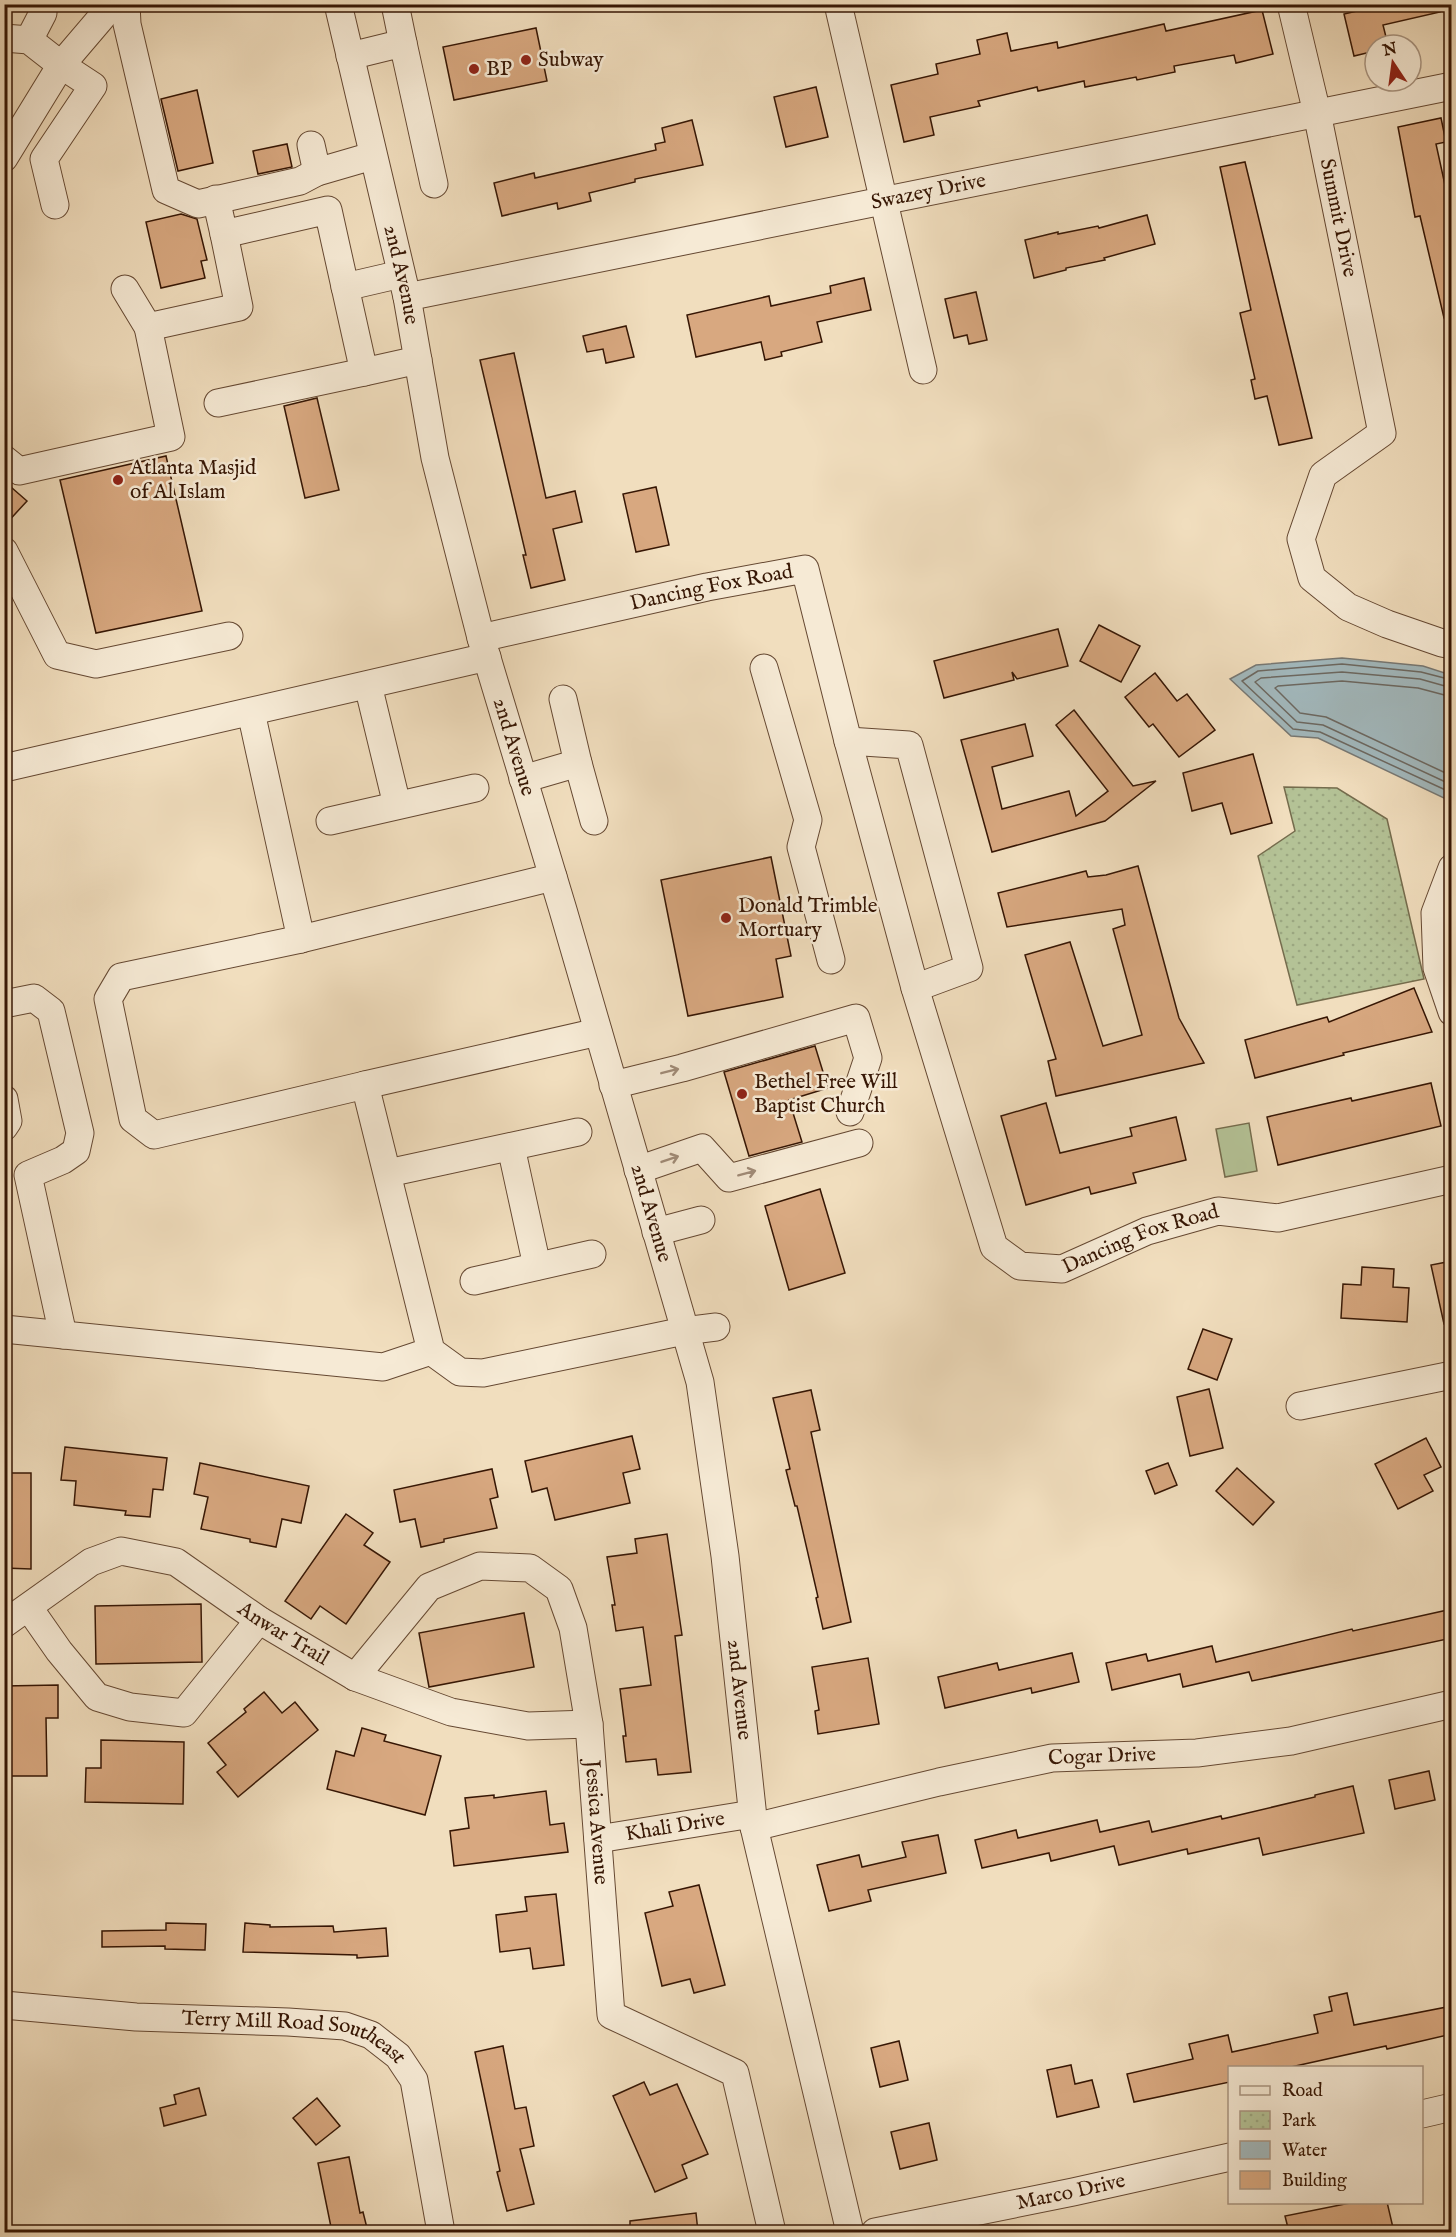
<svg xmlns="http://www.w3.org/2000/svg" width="1456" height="2237" viewBox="0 0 1456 2237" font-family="'IM FELL English',serif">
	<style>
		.grass { fill: #b4c296; stroke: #756c4d; stroke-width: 1.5 }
		.park { fill: url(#park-dots); stroke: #756c4d; stroke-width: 1.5 }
		.water { fill: #a2b9be; stroke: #777874; stroke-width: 1.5 }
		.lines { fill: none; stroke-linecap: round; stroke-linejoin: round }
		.shore { stroke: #6c6861; stroke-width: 1.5 }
		.building { fill: #d8a880; stroke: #361604; stroke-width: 1.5 }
		.minor-casing { stroke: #654832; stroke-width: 29 }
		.minor { stroke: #f6ead5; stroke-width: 27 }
		.oneway { stroke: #a08b77 }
		.poi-dot { fill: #8f2418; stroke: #f6ead5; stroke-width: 2 }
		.labels { text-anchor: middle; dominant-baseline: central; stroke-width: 5; stroke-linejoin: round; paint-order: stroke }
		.poi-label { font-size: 21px; fill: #361604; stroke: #f6ead5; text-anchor: start }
		.street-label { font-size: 21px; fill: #361604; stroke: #f6ead5 }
	</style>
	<defs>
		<pattern id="park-dots" width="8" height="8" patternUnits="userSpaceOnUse" patternTransform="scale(1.5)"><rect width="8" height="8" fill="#b4c296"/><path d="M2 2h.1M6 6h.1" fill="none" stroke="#9ba680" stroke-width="1.8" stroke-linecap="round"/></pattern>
	</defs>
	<rect width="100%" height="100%" fill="#f1debe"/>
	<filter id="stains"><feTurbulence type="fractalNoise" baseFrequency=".00333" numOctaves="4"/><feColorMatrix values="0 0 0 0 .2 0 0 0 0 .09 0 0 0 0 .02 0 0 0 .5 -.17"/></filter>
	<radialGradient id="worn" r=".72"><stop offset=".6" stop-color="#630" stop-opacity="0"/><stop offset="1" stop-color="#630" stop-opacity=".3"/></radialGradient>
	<path class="grass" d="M 1249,1123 L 1257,1171 L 1225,1177 L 1216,1129 Z"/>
	<path class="park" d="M 1284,787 L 1337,788 L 1387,819 L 1424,979 L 1297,1005 L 1258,856 L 1295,831 Z"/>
	<path class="water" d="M 1342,658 L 1423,666 L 1451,675 L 1451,798 L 1448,800 L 1318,738 L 1291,736 L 1230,679 L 1256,665 Z"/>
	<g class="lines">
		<g class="shore">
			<path d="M 1452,680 L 1421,672 L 1342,664 L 1258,671 L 1242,681 L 1293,729 L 1320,732 L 1452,793"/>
			<path d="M 1452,688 L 1420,679 L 1342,672 L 1261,678 L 1255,682 L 1297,722 L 1323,725 L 1452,785"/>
			<path d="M 1452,697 L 1418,688 L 1342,681 L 1278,686 L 1275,688 L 1300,713 L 1326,717 L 1452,776"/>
		</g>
	</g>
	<g class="building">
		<path d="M 1387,4 L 1439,4 L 1440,12 L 1383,25 L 1388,45 L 1375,45 L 1375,51 L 1354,56 L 1344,14 Z"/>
		<path d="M 1262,10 L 1273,54 L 1236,63 L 1234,55 L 1174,66 L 1175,72 L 1137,80 L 1136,77 L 1085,87 L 1084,81 L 1038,91 L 1037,87 L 978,101 L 980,106 L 930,117 L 934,135 L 904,142 L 891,85 L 938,74 L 936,64 L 980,54 L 977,40 L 1007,33 L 1011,51 L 1057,42 L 1058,48 L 1164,24 L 1166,31 Z"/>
		<path d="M 536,28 L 547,81 L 454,100 L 443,47 Z"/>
		<path d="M 816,87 L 828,137 L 786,147 L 774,97 Z"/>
		<path d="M 197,90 L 213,163 L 178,171 L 161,99 Z"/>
		<path d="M 1441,118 L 1446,142 L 1436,144 L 1452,217 L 1452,317 L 1444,318 L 1420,216 L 1415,217 L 1398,127 Z"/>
		<path d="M 692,120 L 703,165 L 635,179 L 635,182 L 589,193 L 591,201 L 558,209 L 557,203 L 502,216 L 494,183 L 534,173 L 535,178 L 656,150 L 655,144 L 665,142 L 662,128 Z"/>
		<path d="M 287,144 L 292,167 L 258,174 L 253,151 Z"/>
		<path d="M 1245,162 L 1312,438 L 1279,445 L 1267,396 L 1255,399 L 1251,380 L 1255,379 L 1240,313 L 1251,310 L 1220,167 Z"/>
		<path d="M 181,214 L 197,219 L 207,260 L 201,261 L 205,278 L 161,288 L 146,222 Z"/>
		<path d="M 1147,215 L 1155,244 L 1104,258 L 1105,260 L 1066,268 L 1066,270 L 1034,278 L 1025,240 L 1058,232 L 1058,234 L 1098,226 L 1099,228 Z"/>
		<path d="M 864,278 L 871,310 L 817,322 L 822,342 L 781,352 L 782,356 L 765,360 L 761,342 L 696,357 L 687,315 L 769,296 L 771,306 L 831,293 L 830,286 Z"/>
		<path d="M 976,292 L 987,340 L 969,344 L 967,335 L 954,338 L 945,299 Z"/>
		<path d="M 626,326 L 634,357 L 606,363 L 603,349 L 587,352 L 583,336 Z"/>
		<path d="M 514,353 L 546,498 L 575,491 L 582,522 L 553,529 L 565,580 L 531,588 L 523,555 L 526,555 L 480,360 Z"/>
		<path d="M 317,398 L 339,490 L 305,498 L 284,406 Z"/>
		<path d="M 166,456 L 202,611 L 96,633 L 60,480 Z"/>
		<path d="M 4,481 L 27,501 L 4,526 Z"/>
		<path d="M 656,487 L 669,545 L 636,552 L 623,494 Z"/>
		<path d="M 1099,625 L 1140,646 L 1121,682 L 1080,661 Z"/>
		<path d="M 1058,629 L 1068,666 L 1017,679 L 1012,672 L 1014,680 L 944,698 L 934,661 Z"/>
		<path d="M 1155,673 L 1177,701 L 1187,694 L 1215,730 L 1179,757 L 1153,724 L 1149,727 L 1125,697 Z"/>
		<path d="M 1074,710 L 1133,786 L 1156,781 L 1105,821 L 992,852 L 961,740 L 1025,724 L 1033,756 L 992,767 L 1002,809 L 1069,791 L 1076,816 L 1108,791 L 1056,725 Z"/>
		<path d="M 1253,754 L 1272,823 L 1231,834 L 1222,803 L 1192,811 L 1183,773 Z"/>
		<path d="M 771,857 L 791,956 L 776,959 L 783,997 L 688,1016 L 661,880 Z"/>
		<path d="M 1138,866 L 1179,1018 L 1204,1063 L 1056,1096 L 1048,1061 L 1056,1059 L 1025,955 L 1070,942 L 1103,1046 L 1142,1035 L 1113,929 L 1125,925 L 1122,909 L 1007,927 L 998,893 L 1086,871 L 1088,877 L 1106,875 Z"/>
		<path d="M 1414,988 L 1432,1032 L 1343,1053 L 1344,1055 L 1255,1078 L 1245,1040 L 1327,1017 L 1329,1022 Z"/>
		<path d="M 815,1046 L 828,1088 L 789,1100 L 802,1142 L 749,1156 L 724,1072 Z"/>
		<path d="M 1431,1083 L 1441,1126 L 1278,1165 L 1267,1117 L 1351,1098 L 1352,1101 Z"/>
		<path d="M 1046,1103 L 1060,1153 L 1132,1136 L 1130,1128 L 1176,1117 L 1186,1160 L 1133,1173 L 1136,1183 L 1091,1194 L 1089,1187 L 1026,1205 L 1001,1116 Z"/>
		<path d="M 820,1189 L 845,1273 L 789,1290 L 765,1206 Z"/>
		<path d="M 1452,1261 L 1452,1324 L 1444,1324 L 1431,1265 Z"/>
		<path d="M 1362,1267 L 1394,1269 L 1393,1287 L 1409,1288 L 1407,1322 L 1341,1318 L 1343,1284 L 1361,1285 Z"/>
		<path d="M 1203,1329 L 1232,1339 L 1217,1380 L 1188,1369 Z"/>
		<path d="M 1209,1389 L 1223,1448 L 1190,1456 L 1177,1397 Z"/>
		<path d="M 811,1390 L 820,1430 L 811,1432 L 851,1622 L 823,1629 L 816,1598 L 818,1597 L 797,1506 L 795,1506 L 786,1470 L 790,1469 L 773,1398 Z"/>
		<path d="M 632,1436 L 640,1469 L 623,1473 L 630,1503 L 555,1520 L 547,1488 L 532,1492 L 525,1461 Z"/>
		<path d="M 1426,1438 L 1441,1467 L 1424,1475 L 1433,1491 L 1398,1509 L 1375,1464 Z"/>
		<path d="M 65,1447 L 167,1458 L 163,1490 L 153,1489 L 150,1517 L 125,1515 L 126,1511 L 74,1505 L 76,1481 L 61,1480 Z"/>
		<path d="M 200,1463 L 309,1486 L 301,1523 L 282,1519 L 276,1547 L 250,1542 L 250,1539 L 201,1529 L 208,1497 L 194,1494 Z"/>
		<path d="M 1168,1463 L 1177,1485 L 1155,1494 L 1146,1471 Z"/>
		<path d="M 1237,1468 L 1274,1502 L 1253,1525 L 1216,1491 Z"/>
		<path d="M 492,1469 L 498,1497 L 490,1499 L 497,1528 L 444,1539 L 444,1542 L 421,1547 L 415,1519 L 400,1522 L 394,1490 Z"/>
		<path d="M 4,1473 L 31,1473 L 31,1569 L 4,1568 Z"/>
		<path d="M 346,1514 L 373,1533 L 364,1545 L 390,1562 L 346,1624 L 320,1606 L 311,1619 L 285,1601 Z"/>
		<path d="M 667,1534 L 682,1635 L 675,1636 L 691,1772 L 658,1775 L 656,1759 L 626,1762 L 623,1736 L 626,1736 L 620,1689 L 651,1685 L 643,1627 L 616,1631 L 612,1605 L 615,1605 L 607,1557 L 637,1553 L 635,1539 Z"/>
		<path d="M 201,1604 L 202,1662 L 96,1664 L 95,1606 Z"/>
		<path d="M 1452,1609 L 1452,1638 L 1252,1681 L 1249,1672 L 1183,1687 L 1180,1674 L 1112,1690 L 1106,1663 L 1146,1654 L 1148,1661 L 1212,1646 L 1216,1662 L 1352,1629 L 1353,1631 Z"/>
		<path d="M 524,1613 L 534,1667 L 429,1687 L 419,1633 Z"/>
		<path d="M 1072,1653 L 1079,1682 L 1032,1693 L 1031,1688 L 945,1708 L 938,1677 L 997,1663 L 999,1670 Z"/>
		<path d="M 868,1658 L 879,1724 L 818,1734 L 815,1711 L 819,1710 L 812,1667 Z"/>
		<path d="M 58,1685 L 58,1718 L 46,1718 L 47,1776 L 4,1776 L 4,1686 Z"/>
		<path d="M 264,1692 L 282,1713 L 295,1702 L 318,1730 L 238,1797 L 217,1772 L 226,1765 L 208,1743 L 246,1712 L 244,1709 Z"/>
		<path d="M 362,1728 L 386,1735 L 384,1741 L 441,1756 L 425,1815 L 327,1789 L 336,1751 L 354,1756 Z"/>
		<path d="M 101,1740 L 184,1742 L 183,1804 L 85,1802 L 86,1768 L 101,1768 Z"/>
		<path d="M 1429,1771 L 1435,1800 L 1395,1809 L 1389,1780 Z"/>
		<path d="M 1353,1786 L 1364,1833 L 1263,1855 L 1259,1838 L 1188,1854 L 1187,1849 L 1119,1865 L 1114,1846 L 1051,1861 L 1049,1853 L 982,1868 L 975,1840 L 1016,1830 L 1018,1838 L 1097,1820 L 1100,1832 L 1149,1821 L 1152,1832 L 1221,1816 L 1222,1819 L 1315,1797 L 1315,1795 Z"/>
		<path d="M 546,1791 L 550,1825 L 564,1823 L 568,1852 L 454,1866 L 450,1831 L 469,1828 L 465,1798 L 494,1795 L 494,1798 Z"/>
		<path d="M 938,1835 L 946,1873 L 868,1890 L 871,1901 L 829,1911 L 817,1865 L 859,1855 L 862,1867 L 906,1857 L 902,1842 Z"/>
		<path d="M 699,1885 L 725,1985 L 694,1993 L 690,1979 L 662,1986 L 645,1913 L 673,1906 L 669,1892 Z"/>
		<path d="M 556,1894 L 564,1965 L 533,1969 L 530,1948 L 500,1952 L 496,1915 L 527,1911 L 525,1897 Z"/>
		<path d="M 166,1923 L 206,1924 L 205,1950 L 165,1949 L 165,1946 L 102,1947 L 102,1931 L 166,1930 Z"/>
		<path d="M 245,1923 L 270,1925 L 270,1927 L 333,1926 L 334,1932 L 386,1928 L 388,1956 L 357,1958 L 357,1955 L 243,1952 Z"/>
		<path d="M 1347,1993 L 1354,2025 L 1452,2006 L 1452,2034 L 1387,2049 L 1386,2046 L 1291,2067 L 1230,2067 L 1230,2082 L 1134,2102 L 1127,2074 L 1193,2059 L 1189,2044 L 1228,2035 L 1232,2052 L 1318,2033 L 1314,2015 L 1332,2011 L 1329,1997 Z"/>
		<path d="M 899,2041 L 908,2080 L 880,2087 L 871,2048 Z"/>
		<path d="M 503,2046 L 515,2109 L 526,2107 L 534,2146 L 520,2149 L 534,2204 L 507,2211 L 497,2172 L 500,2171 L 475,2052 Z"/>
		<path d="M 1071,2065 L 1075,2084 L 1092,2080 L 1099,2107 L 1057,2117 L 1047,2070 Z"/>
		<path d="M 644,2082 L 650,2095 L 677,2084 L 708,2154 L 682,2165 L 687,2178 L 655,2192 L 613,2096 Z"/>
		<path d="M 199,2088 L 206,2115 L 164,2126 L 160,2108 L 176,2104 L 174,2095 Z"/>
		<path d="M 317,2098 L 340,2126 L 316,2145 L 293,2118 Z"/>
		<path d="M 929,2123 L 937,2160 L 900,2169 L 891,2132 Z"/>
		<path d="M 349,2157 L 360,2213 L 363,2212 L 368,2232 L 332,2232 L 318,2163 Z"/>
		<path d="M 1355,2202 L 1387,2202 L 1394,2232 L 1289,2232 L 1285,2216 Z"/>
		<path d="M 696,2213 L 698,2232 L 630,2232 L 630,2221 Z"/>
	</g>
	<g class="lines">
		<defs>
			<g id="minor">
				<path d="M 126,4 L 127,24 L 166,190 L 198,204 L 300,181 L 317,172 L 372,156"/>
				<path id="s1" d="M 338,4 L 407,297 L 435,458 L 481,638 L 563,910 L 700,1382 L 725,1556 L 754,1827 L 850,2232"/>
				<path d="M 395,4 L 403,43"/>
				<path d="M 838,4 L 923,370"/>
				<path id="s2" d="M 1291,4 L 1317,113 L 1382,433 L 1323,475 L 1301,539 L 1312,578 L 1348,607 L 1387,624 L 1442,643 L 1452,645"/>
				<path d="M 4,38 L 29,40 L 61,65 L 93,86 L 44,159 L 55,205"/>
				<path d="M 29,40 L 43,13 L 41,4"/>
				<path d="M 350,56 L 403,43 L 434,184"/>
				<path d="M 311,145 L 317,172"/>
				<path d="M 4,158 L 61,65 L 113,4"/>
				<path d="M 216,199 L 224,234 L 328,210 L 364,372 L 418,360"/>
				<path d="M 345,287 L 401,274"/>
				<path id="s3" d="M 407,297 L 1452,86"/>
				<path d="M 148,327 L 239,307 L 224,234"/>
				<path d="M 218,403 L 364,372"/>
				<path d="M 4,459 L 19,471 L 171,437 L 148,327 L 125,289"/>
				<path d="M 4,551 L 57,655 L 96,664 L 229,636"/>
				<path id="s4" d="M 481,638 L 707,587 L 805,569 L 848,741 L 915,988 L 994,1247 L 1020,1266 L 1062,1269 L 1147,1231 L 1218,1211 L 1278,1218 L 1452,1179"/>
				<path d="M 764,668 L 808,820 L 801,847 L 831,960"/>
				<path d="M 368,685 L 397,805"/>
				<path d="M 251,712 L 301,939 L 553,877"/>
				<path d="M 848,741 L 909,745 L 969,968 L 915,988"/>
				<path d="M 578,763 L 594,821"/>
				<path d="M 4,768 L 487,657"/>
				<path d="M 523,779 L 578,763 L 563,699"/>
				<path d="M 330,821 L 475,788"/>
				<path d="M 1452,868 L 1435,913 L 1437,968 L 1452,1012"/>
				<path d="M 301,939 L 121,977 L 108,999 L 133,1119 L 154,1135 L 365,1085"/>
				<path d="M 4,1004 L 34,998 L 51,1011 L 80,1133 L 76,1151 L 63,1160 L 28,1175 L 63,1335"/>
				<path d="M 598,1032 L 365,1085 L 431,1351 L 460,1372 L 483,1373 L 684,1331 L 716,1327"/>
				<path d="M 613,1085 L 682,1068 L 856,1018 L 868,1058 L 850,1112"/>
				<path d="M 4,1099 L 8,1121 L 4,1127"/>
				<path d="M 511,1147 L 537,1266"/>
				<path d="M 638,1170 L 702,1148 L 729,1178 L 859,1143"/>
				<path d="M 388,1173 L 578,1132"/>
				<path d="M 656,1232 L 701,1220"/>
				<path d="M 474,1281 L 592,1254"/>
				<path d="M 4,1329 L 383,1367 L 431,1351"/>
				<path d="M 1300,1406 L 1452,1375"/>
				<path d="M 29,1608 L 59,1651 L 97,1697 L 130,1707 L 184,1713 L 259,1620"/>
				<path id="s5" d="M 4,1624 L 91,1562 L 121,1551 L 176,1562 L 259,1620 L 355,1677 L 451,1712 L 528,1726 L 589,1724"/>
				<path id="s6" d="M 355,1677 L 429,1587 L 480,1566 L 530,1568 L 559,1589 L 573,1628 L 589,1724 L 611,2015 L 735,2073 L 772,2232"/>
				<path id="s7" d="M 754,1827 L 939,1782 L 1052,1758 L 1197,1753 L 1291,1741 L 1452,1704"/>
				<path id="s8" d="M 598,1839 L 752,1814"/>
				<path id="s9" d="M 4,2005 L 136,2017 L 288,2022 L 345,2026 L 371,2035 L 398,2056 L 414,2080 L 441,2232"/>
				<path d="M 1422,2114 L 1452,2107"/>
				<path id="s10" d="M 875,2232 L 1073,2192 L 1230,2157"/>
			</g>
		</defs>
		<use href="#minor" class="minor-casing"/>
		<use href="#minor" class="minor"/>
	</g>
	<defs><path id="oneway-shaft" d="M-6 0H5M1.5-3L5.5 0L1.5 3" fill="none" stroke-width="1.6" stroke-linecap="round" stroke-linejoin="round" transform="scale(1.5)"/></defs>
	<g class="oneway">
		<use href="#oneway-shaft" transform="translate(670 1071) rotate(-14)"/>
		<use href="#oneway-shaft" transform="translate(670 1159) rotate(-19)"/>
		<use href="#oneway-shaft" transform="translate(747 1173) rotate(-15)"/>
	</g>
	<g class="poi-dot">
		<circle cx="526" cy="60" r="6"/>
		<circle cx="474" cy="69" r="6"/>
		<circle cx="118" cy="480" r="6"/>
		<circle cx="726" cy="918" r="6"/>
		<circle cx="742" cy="1094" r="6"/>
	</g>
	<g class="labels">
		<g class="poi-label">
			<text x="538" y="60">Subway</text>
			<text x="486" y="69">BP</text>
			<text x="130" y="468">Atlanta Masjid<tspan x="130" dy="24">of Al Islam</tspan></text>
			<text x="738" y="906">Donald Trimble<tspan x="738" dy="24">Mortuary</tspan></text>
			<text x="754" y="1082">Bethel Free Will<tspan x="754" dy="24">Baptist Church</tspan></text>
		</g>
		<g class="street-label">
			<text stroke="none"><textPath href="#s3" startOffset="532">Swazey Drive</textPath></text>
			<text stroke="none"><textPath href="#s2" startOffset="219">Summit Drive</textPath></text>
			<text stroke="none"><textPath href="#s1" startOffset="278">2nd Avenue</textPath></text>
			<text stroke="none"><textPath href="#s4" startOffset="236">Dancing Fox Road</textPath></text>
			<text stroke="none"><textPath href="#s1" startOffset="764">2nd Avenue</textPath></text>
			<text stroke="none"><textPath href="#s1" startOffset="1250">2nd Avenue</textPath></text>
			<text stroke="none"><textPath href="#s4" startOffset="1194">Dancing Fox Road</textPath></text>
			<text stroke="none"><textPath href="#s5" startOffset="324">Anwar Trail</textPath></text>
			<text stroke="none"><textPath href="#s1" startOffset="1736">2nd Avenue</textPath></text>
			<text stroke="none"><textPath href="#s7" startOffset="356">Cogar Drive</textPath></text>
			<text stroke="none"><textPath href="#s6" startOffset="495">Jessica Avenue</textPath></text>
			<text stroke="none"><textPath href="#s8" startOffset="78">Khali Drive</textPath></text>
			<text stroke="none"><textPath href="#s9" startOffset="294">Terry Mill Road Southeast</textPath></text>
			<text stroke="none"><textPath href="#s10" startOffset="200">Marco Drive</textPath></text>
		</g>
	</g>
	<rect width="1456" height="2237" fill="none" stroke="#f1debe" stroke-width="24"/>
	<rect x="6" y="6" width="1444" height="2225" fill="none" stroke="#361604" stroke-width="3"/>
	<rect x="12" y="12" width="1432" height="2213" fill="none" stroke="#361604" stroke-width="1.5"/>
	<rect x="1228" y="2066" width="195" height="138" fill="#f6ead5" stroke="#a99581" stroke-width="1.5"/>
	<rect x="1240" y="2086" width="30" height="9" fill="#f6ead5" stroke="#a99581" stroke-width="1.5"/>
	<text x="1282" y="2096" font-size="18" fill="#361604">Road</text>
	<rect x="1240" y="2111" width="30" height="18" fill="url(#park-dots)" stroke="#a99581" stroke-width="1.5"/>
	<text x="1282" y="2126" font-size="18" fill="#361604">Park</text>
	<rect x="1240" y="2141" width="30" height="18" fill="#a2b9be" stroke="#a99581" stroke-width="1.5"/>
	<text x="1282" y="2156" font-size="18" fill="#361604">Water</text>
	<rect x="1240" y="2171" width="30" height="18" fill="#d8a880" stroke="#a99581" stroke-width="1.5"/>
	<text x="1282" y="2186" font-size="18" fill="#361604">Building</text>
	<g transform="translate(1393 63) rotate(347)"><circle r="28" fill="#f6ead5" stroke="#a99581" stroke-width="1.5"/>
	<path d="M0-4.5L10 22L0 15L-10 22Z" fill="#8f2418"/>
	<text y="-9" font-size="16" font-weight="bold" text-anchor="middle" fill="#361604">N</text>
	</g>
	<rect width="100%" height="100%" filter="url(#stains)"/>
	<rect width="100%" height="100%" fill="url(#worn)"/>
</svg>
